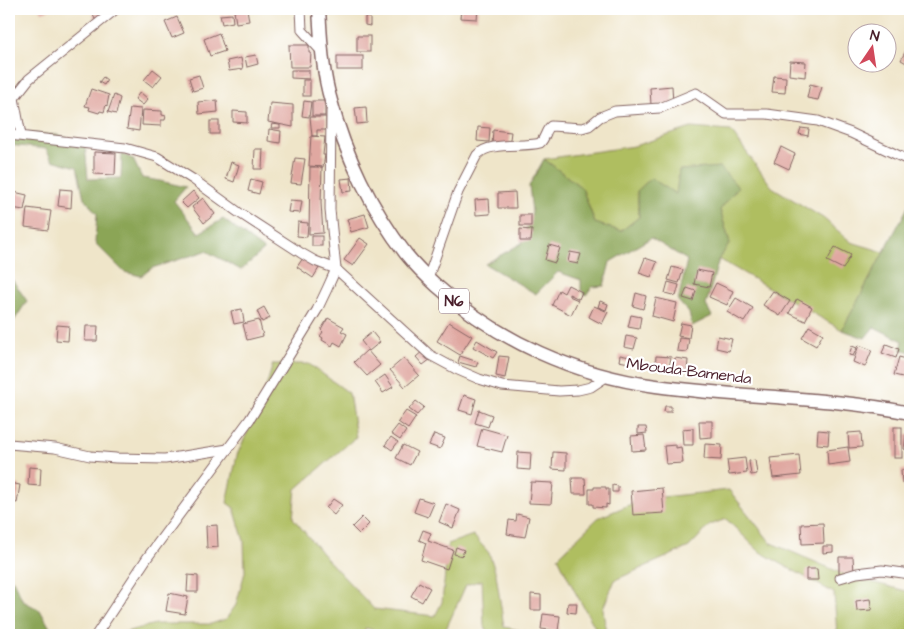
<svg xmlns="http://www.w3.org/2000/svg" width="919" height="644" viewBox="0 0 919 644" font-family="'Architects Daughter',sans-serif">
	<style>
		.green { fill: #afbe60; stroke: #7c6e46 }
		.forest { fill: #8ba556; stroke: #6a6240 }
		.building { fill: #e0a8a1 }
		.lines { fill: none; stroke-linecap: round; stroke-linejoin: round }
		.minor-casing { stroke: #846462; stroke-width: 11 }
		.highway-casing { stroke: #846462; stroke-width: 15 }
		.minor { stroke: #fff; stroke-width: 9 }
		.highway { stroke: #fff; stroke-width: 12 }
		.labels { text-anchor: middle; dominant-baseline: central; stroke-width: 4.5; stroke-linejoin: round; paint-order: stroke }
		.shield { fill: #fff; stroke: #80626b; stroke-width: 1 }
		.shield-label { font-size: 15px; font-weight: bold; fill: #4a1f2b }
		.street-label { font-size: 16px; fill: #4a1f2b; stroke: #fff }
	</style>
	<rect width="100%" height="100%" fill="#fff"/>
	<filter id="ink" filterUnits="userSpaceOnUse"><feTurbulence type="fractalNoise" baseFrequency=".02" numOctaves="2"/><feDisplacementMap in="SourceGraphic" scale="10" xChannelSelector="R" yChannelSelector="G"/><feConvolveMatrix kernelMatrix="1 2 1 2 8 2 1 2 1" color-interpolation-filters="sRGB"/></filter>
	<filter id="wash" filterUnits="userSpaceOnUse"><feTurbulence type="fractalNoise" baseFrequency=".0096" numOctaves="4" result="noise"/><feDisplacementMap in="SourceGraphic" scale="20" xChannelSelector="R" yChannelSelector="G"/><feGaussianBlur stdDeviation="1.12" result="paint"/><feColorMatrix in="noise" values="0 0 0 0 0 0 0 0 0 0 0 0 0 0 0 0 0 1.4 0 .05"/><feComposite in="paint" operator="in"/></filter>
	<g filter="url(#wash)">
		<rect width="100%" height="100%" fill="#efe5c9"/>
		<g class="green">
			<path d="M 691,128 L 731,131 L 772,187 L 823,218 L 851,242 L 884,252 L 842,330 L 719,259 L 730,243 L 720,210 L 676,194 L 637,191 L 639,217 L 621,232 L 595,223 L 582,188 L 544,159 L 634,146 Z"/>
			<path d="M 273,364 L 309,364 L 349,393 L 356,437 L 296,489 L 293,518 L 325,557 L 374,609 L 435,616 L 442,602 L 448,544 L 473,535 L 489,553 L 496,574 L 504,627 L 542,635 L 491,635 L 484,626 L 482,580 L 466,585 L 446,629 L 432,635 L 393,635 L 365,628 L 365,635 L 114,635 L 155,624 L 211,624 L 226,619 L 236,605 L 245,572 L 244,541 L 234,508 L 227,503 L 237,455 L 262,400 Z"/>
			<path d="M 729,490 L 771,543 L 848,576 L 910,592 L 910,635 L 837,635 L 834,593 L 760,552 L 726,519 L 710,525 L 689,547 L 615,580 L 603,608 L 606,635 L 586,635 L 597,631 L 574,590 L 558,557 L 598,518 L 643,499 Z"/>
		</g>
		<g class="forest">
			<path d="M 9,132 L 58,135 L 85,144 L 88,179 L 121,178 L 122,154 L 133,159 L 142,178 L 160,181 L 186,187 L 174,201 L 199,233 L 223,219 L 264,250 L 241,270 L 206,251 L 152,268 L 141,276 L 124,272 L 95,243 L 97,214 L 84,198 L 77,167 L 52,160 L 46,149 L 9,145 Z"/>
			<path d="M 544,159 L 582,188 L 595,223 L 621,231 L 639,217 L 637,191 L 651,178 L 676,194 L 679,170 L 720,167 L 738,187 L 720,210 L 730,243 L 719,259 L 706,305 L 712,316 L 692,326 L 689,313 L 678,301 L 687,260 L 651,238 L 610,262 L 604,286 L 592,287 L 586,295 L 581,290 L 581,280 L 558,272 L 536,294 L 485,264 L 522,243 L 532,212 L 529,186 Z"/>
			<path d="M 910,203 L 910,352 L 901,349 L 903,341 L 874,327 L 865,338 L 842,330 Z"/>
			<path d="M 9,275 L 27,301 L 12,324 L 9,323 Z"/>
			<path d="M 9,579 L 13,580 L 23,601 L 40,610 L 54,635 L 9,635 Z"/>
		</g>
		<g id="blocks">
			<g class="building">
				<path d="M 40,9 L 52,9 L 42,12 Z"/>
				<path d="M 247,9 L 249,21 L 236,23 L 234,11 Z"/>
				<path d="M 461,9 L 478,9 L 477,19 L 460,18 Z"/>
				<path d="M 100,11 L 103,17 L 96,21 L 93,15 Z"/>
				<path d="M 232,14 L 233,22 L 222,24 L 220,15 Z"/>
				<path d="M 177,17 L 184,33 L 172,38 L 165,22 Z"/>
				<path d="M 365,17 L 370,18 L 370,26 L 365,25 Z"/>
				<path d="M 219,33 L 225,51 L 210,56 L 204,39 Z"/>
				<rect x="357" y="36" width="13" height="16"/>
				<path d="M 910,42 L 910,65 L 901,60 Z"/>
				<path d="M 289,45 L 309,45 L 309,53 L 311,53 L 310,67 L 290,67 Z"/>
				<path d="M 256,55 L 258,64 L 247,67 L 245,57 Z"/>
				<rect x="337" y="56" width="26" height="14"/>
				<path d="M 241,58 L 243,69 L 229,71 L 227,61 Z"/>
				<path d="M 790,61 L 806,62 L 805,77 L 789,75 Z"/>
				<path d="M 153,69 L 162,76 L 153,87 L 144,80 Z"/>
				<path d="M 291,70 L 309,70 L 309,79 L 291,78 Z"/>
				<path d="M 199,75 L 203,88 L 193,91 L 189,78 Z"/>
				<path d="M 774,76 L 786,77 L 785,93 L 772,92 Z"/>
				<path d="M 103,77 L 107,80 L 104,85 L 99,82 Z"/>
				<rect x="303" y="80" width="7" height="16"/>
				<path d="M 810,84 L 822,87 L 818,100 L 807,98 Z"/>
				<path d="M 672,86 L 673,104 L 651,105 L 650,88 Z"/>
				<path d="M 91,89 L 109,95 L 107,106 L 106,105 L 104,112 L 100,111 L 99,113 L 89,110 L 90,107 L 85,106 Z"/>
				<path d="M 140,92 L 148,99 L 143,105 L 135,99 Z"/>
				<path d="M 114,95 L 120,98 L 116,114 L 108,112 Z"/>
				<path d="M 217,100 L 218,112 L 199,114 L 198,102 Z"/>
				<path d="M 304,101 L 311,102 L 309,117 L 302,116 Z"/>
				<rect x="312" y="101" width="13" height="15"/>
				<path d="M 270,103 L 293,105 L 293,127 L 268,122 Z"/>
				<path d="M 366,107 L 367,123 L 357,124 L 355,108 Z"/>
				<path d="M 130,108 L 141,109 L 139,131 L 127,129 Z"/>
				<path d="M 143,110 L 162,111 L 162,115 L 166,116 L 165,120 L 161,120 L 161,126 L 142,125 Z"/>
				<path d="M 233,111 L 247,112 L 247,123 L 233,122 Z"/>
				<path d="M 310,117 L 326,117 L 326,130 L 317,130 L 317,136 L 312,136 Z"/>
				<rect x="210" y="121" width="9" height="13"/>
				<path d="M 272,124 L 280,125 L 280,128 L 271,128 Z"/>
				<path d="M 478,127 L 490,128 L 489,142 L 477,141 Z"/>
				<path d="M 801,128 L 809,129 L 808,136 L 799,134 Z"/>
				<path d="M 269,129 L 281,131 L 280,143 L 268,141 Z"/>
				<path d="M 493,130 L 511,132 L 509,147 L 492,145 Z"/>
				<path d="M 311,136 L 325,137 L 323,155 L 325,155 L 323,167 L 309,166 Z"/>
				<path d="M 781,147 L 795,154 L 789,169 L 774,162 Z"/>
				<path d="M 255,149 L 263,149 L 262,169 L 254,169 Z"/>
				<path d="M 94,152 L 116,153 L 115,175 L 94,174 Z"/>
				<path d="M 295,158 L 305,159 L 301,184 L 291,183 Z"/>
				<path d="M 231,162 L 239,165 L 234,182 L 226,179 Z"/>
				<path d="M 310,167 L 322,167 L 321,203 L 323,233 L 309,234 Z"/>
				<path d="M 351,178 L 352,191 L 343,192 L 341,179 Z"/>
				<path d="M 251,179 L 262,182 L 259,194 L 248,191 Z"/>
				<path d="M 60,189 L 72,190 L 71,208 L 58,206 Z"/>
				<path d="M 193,191 L 199,198 L 187,208 L 181,202 Z"/>
				<path d="M 14,192 L 27,195 L 24,210 L 11,208 Z"/>
				<path d="M 515,192 L 516,208 L 498,208 L 498,193 Z"/>
				<path d="M 203,198 L 215,214 L 204,223 L 192,207 Z"/>
				<path d="M 489,199 L 490,214 L 476,215 L 475,200 Z"/>
				<path d="M 290,200 L 302,201 L 300,213 L 288,212 Z"/>
				<path d="M 27,208 L 51,211 L 48,230 L 25,227 Z"/>
				<path d="M 365,214 L 369,227 L 351,232 L 347,219 Z"/>
				<rect x="520" y="215" width="11" height="11"/>
				<path d="M 298,222 L 308,223 L 307,237 L 297,236 Z"/>
				<path d="M 520,229 L 532,230 L 531,241 L 520,241 Z"/>
				<rect x="312" y="236" width="10" height="10"/>
				<path d="M 360,238 L 369,244 L 353,266 L 344,260 Z"/>
				<path d="M 549,245 L 560,248 L 555,263 L 545,260 Z"/>
				<path d="M 835,247 L 851,255 L 843,269 L 827,261 Z"/>
				<path d="M 570,252 L 581,254 L 578,264 L 568,262 Z"/>
				<path d="M 303,258 L 319,268 L 313,278 L 297,267 Z"/>
				<path d="M 645,258 L 657,262 L 651,277 L 639,273 Z"/>
				<path d="M 672,267 L 683,270 L 679,283 L 668,280 Z"/>
				<path d="M 697,270 L 712,273 L 709,287 L 694,284 Z"/>
				<path d="M 668,282 L 679,285 L 676,296 L 665,293 Z"/>
				<path d="M 716,283 L 733,291 L 727,305 L 709,297 Z"/>
				<path d="M 568,285 L 582,292 L 579,299 L 569,294 L 569,296 L 578,300 L 571,315 L 552,305 L 559,290 L 564,293 Z"/>
				<path d="M 687,288 L 696,291 L 693,301 L 683,298 Z"/>
				<path d="M 773,291 L 790,301 L 780,316 L 763,305 Z"/>
				<path d="M 636,293 L 646,296 L 643,309 L 633,306 Z"/>
				<path d="M 656,298 L 677,303 L 673,322 L 652,316 Z"/>
				<path d="M 736,298 L 753,308 L 744,322 L 727,312 Z"/>
				<path d="M 797,299 L 812,307 L 805,321 L 789,313 Z"/>
				<path d="M 600,301 L 608,304 L 606,310 L 598,307 Z"/>
				<path d="M 594,306 L 608,312 L 602,324 L 589,317 Z"/>
				<path d="M 264,307 L 270,318 L 262,322 L 257,311 Z"/>
				<path d="M 242,309 L 244,322 L 234,324 L 231,311 Z"/>
				<path d="M 631,315 L 641,317 L 639,329 L 628,327 Z"/>
				<path d="M 328,318 L 344,327 L 341,331 L 347,334 L 341,346 L 334,342 L 332,346 L 322,340 L 323,338 L 320,336 L 323,332 L 321,330 Z"/>
				<path d="M 259,320 L 263,336 L 247,340 L 243,324 Z"/>
				<path d="M 449,322 L 472,336 L 460,355 L 437,341 Z"/>
				<path d="M 681,323 L 691,325 L 689,338 L 678,336 Z"/>
				<path d="M 57,325 L 69,326 L 68,341 L 56,340 Z"/>
				<path d="M 86,326 L 98,326 L 97,341 L 85,341 Z"/>
				<path d="M 809,326 L 823,334 L 816,346 L 802,338 Z"/>
				<path d="M 372,332 L 380,342 L 369,351 L 361,341 Z"/>
				<path d="M 626,336 L 637,338 L 634,349 L 624,347 Z"/>
				<path d="M 718,336 L 732,339 L 729,351 L 716,348 Z"/>
				<path d="M 679,338 L 689,339 L 687,352 L 677,351 Z"/>
				<path d="M 477,340 L 497,352 L 493,358 L 473,347 Z"/>
				<path d="M 886,344 L 899,349 L 896,358 L 882,353 Z"/>
				<path d="M 859,345 L 872,350 L 865,367 L 853,362 Z"/>
				<path d="M 852,346 L 857,348 L 853,356 L 849,355 Z"/>
				<path d="M 367,350 L 380,365 L 367,376 L 354,362 Z"/>
				<path d="M 423,351 L 431,359 L 423,365 L 416,357 Z"/>
				<path d="M 620,355 L 630,357 L 629,363 L 619,361 Z"/>
				<path d="M 460,356 L 478,362 L 476,367 L 458,362 Z"/>
				<path d="M 499,356 L 509,357 L 505,378 L 496,376 Z"/>
				<path d="M 656,356 L 671,357 L 669,369 L 655,367 Z"/>
				<path d="M 899,357 L 910,360 L 907,378 L 894,375 Z"/>
				<path d="M 404,358 L 419,375 L 405,387 L 390,370 Z"/>
				<path d="M 675,358 L 688,360 L 687,371 L 674,369 Z"/>
				<path d="M 385,375 L 393,387 L 383,393 L 375,382 Z"/>
				<path d="M 464,395 L 476,399 L 472,414 L 459,410 Z"/>
				<path d="M 416,401 L 424,407 L 417,415 L 409,409 Z"/>
				<path d="M 665,406 L 671,406 L 671,412 L 664,412 Z"/>
				<path d="M 479,410 L 492,415 L 488,427 L 475,423 Z"/>
				<path d="M 406,411 L 416,417 L 408,429 L 398,422 Z"/>
				<path d="M 699,421 L 712,421 L 712,437 L 700,438 Z"/>
				<path d="M 398,425 L 406,431 L 400,440 L 391,434 Z"/>
				<path d="M 638,427 L 646,427 L 647,433 L 638,434 Z"/>
				<rect x="894" y="427" width="8" height="31"/>
				<path d="M 482,428 L 507,435 L 502,452 L 477,446 Z"/>
				<path d="M 693,428 L 693,445 L 683,445 L 682,429 Z"/>
				<path d="M 818,430 L 829,431 L 828,445 L 817,444 Z"/>
				<path d="M 861,432 L 862,447 L 849,448 L 848,433 Z"/>
				<path d="M 434,434 L 445,438 L 440,449 L 429,445 Z"/>
				<path d="M 906,434 L 910,435 L 910,451 L 904,449 Z"/>
				<path d="M 644,435 L 646,450 L 632,451 L 631,436 Z"/>
				<path d="M 391,437 L 398,442 L 392,450 L 385,445 Z"/>
				<path d="M 705,444 L 722,445 L 721,460 L 704,459 Z"/>
				<path d="M 403,445 L 417,452 L 410,465 L 396,458 Z"/>
				<path d="M 676,445 L 676,448 L 681,447 L 683,463 L 666,464 L 664,446 Z"/>
				<path d="M 848,447 L 850,462 L 828,465 L 827,450 Z"/>
				<path d="M 518,452 L 531,453 L 530,470 L 517,469 Z"/>
				<path d="M 553,452 L 566,453 L 566,470 L 552,469 Z"/>
				<path d="M 799,455 L 801,475 L 773,478 L 770,458 Z"/>
				<path d="M 745,458 L 747,473 L 729,475 L 727,460 Z"/>
				<path d="M 755,460 L 757,474 L 751,475 L 749,461 Z"/>
				<path d="M 29,467 L 41,468 L 40,486 L 28,485 Z"/>
				<path d="M 910,469 L 910,483 L 902,484 L 901,470 Z"/>
				<path d="M 572,478 L 585,478 L 586,494 L 573,494 Z"/>
				<path d="M 531,482 L 553,483 L 551,504 L 529,503 Z"/>
				<path d="M 9,483 L 20,485 L 17,503 L 9,501 Z"/>
				<path d="M 612,485 L 618,486 L 618,492 L 612,492 Z"/>
				<path d="M 594,487 L 606,487 L 606,489 L 609,489 L 609,505 L 606,504 L 606,508 L 593,507 L 593,504 L 589,504 L 589,489 L 594,489 Z"/>
				<path d="M 662,488 L 664,513 L 633,515 L 631,491 Z"/>
				<path d="M 906,489 L 910,489 L 910,502 L 908,503 Z"/>
				<path d="M 419,498 L 434,503 L 428,517 L 414,512 Z"/>
				<path d="M 333,499 L 342,505 L 334,515 L 326,508 Z"/>
				<path d="M 446,504 L 460,510 L 453,528 L 439,522 Z"/>
				<path d="M 517,514 L 529,517 L 525,537 L 507,534 L 509,520 L 516,521 Z"/>
				<path d="M 362,517 L 369,524 L 359,534 L 352,527 Z"/>
				<path d="M 823,523 L 824,543 L 802,544 L 801,524 Z"/>
				<path d="M 217,525 L 218,547 L 207,548 L 206,526 Z"/>
				<path d="M 423,530 L 431,533 L 428,541 L 453,550 L 447,569 L 421,560 L 426,543 L 419,540 Z"/>
				<path d="M 823,546 L 833,546 L 833,552 L 823,553 Z"/>
				<path d="M 456,547 L 464,550 L 462,556 L 454,554 Z"/>
				<path d="M 839,557 L 853,557 L 854,573 L 839,573 Z"/>
				<path d="M 806,569 L 817,569 L 818,580 L 806,580 Z"/>
				<path d="M 188,575 L 198,576 L 198,592 L 187,592 Z"/>
				<path d="M 419,582 L 430,588 L 422,602 L 411,596 Z"/>
				<path d="M 169,593 L 188,597 L 185,614 L 166,611 Z"/>
				<path d="M 531,594 L 541,595 L 541,610 L 531,610 Z"/>
				<path d="M 870,599 L 872,610 L 857,611 L 856,601 Z"/>
				<path d="M 568,603 L 577,603 L 576,613 L 567,612 Z"/>
				<path d="M 543,614 L 560,616 L 558,631 L 541,629 Z"/>
			</g>
		</g>
	</g>
	<g filter="url(#ink)">
		<use href="#blocks" fill-opacity="0" stroke="#846462" stroke-width="1"/>
		<g class="lines">
			<defs>
				<g id="minor">
					<path d="M 301,9 L 302,30 L 322,52"/>
					<path d="M 9,85 L 14,98 L 21,135"/>
					<path d="M 14,98 L 29,79 L 116,9"/>
					<path d="M 9,135 L 125,148 L 157,157 L 194,180 L 238,212 L 301,253 L 315,261 L 336,269 L 430,355 L 456,369 L 479,379 L 502,386 L 559,391 L 578,390 L 591,387 L 606,377"/>
					<path d="M 428,278 L 458,192 L 477,155 C 490,141 522,148 540,143 C 546,138 545,130 551,126 L 582,128 L 589,126 L 600,117 L 615,111 L 660,108 L 696,93 L 726,114 L 767,114 L 818,121 L 851,133 L 910,161"/>
					<path d="M 9,444 L 55,448 L 90,456 L 116,458 L 165,459 L 228,449"/>
					<path d="M 840,578 L 857,573 L 882,570 L 910,574"/>
					<path d="M 96,635 L 147,558 L 250,419 L 317,310 L 327,289 L 336,269 L 330,210 L 331,111"/>
				</g>
				<path id="highway" d="M 319,9 C 321,40 322,71 331,101 C 345,155 372,210 406,254 C 415,265 426,276 437,286 C 498,341 575,375 656,386 C 740,398 826,396 910,413"/>
			</defs>
			<use href="#minor" class="minor-casing"/>
			<use href="#highway" class="highway-casing"/>
			<use href="#minor" class="minor"/>
			<use href="#highway" class="highway"/>
		</g>
	</g>
	<g class="labels">
		<rect class="shield" x="439" y="288.5" width="30" height="25" rx="4"/>
		<g class="shield-label">
			<text x="454" y="301">N6</text>
		</g>
		<g class="street-label">
			<text transform="translate(689 371) rotate(7)">Mbouda-Bamenda</text>
		</g>
	</g>
	<rect width="919" height="644" fill="none" stroke="#fff" stroke-width="30"/>
	<g transform="translate(872 48) rotate(13)"><circle r="24" fill="#ffffff" stroke="#b7a5aa"/>
	<path d="M0-4L9 19L0 12L-9 19Z" fill="#d1495b"/>
	<text y="-8" font-size="14" font-weight="bold" text-anchor="middle" fill="#4a1f2b">N</text>
	</g>
</svg>
